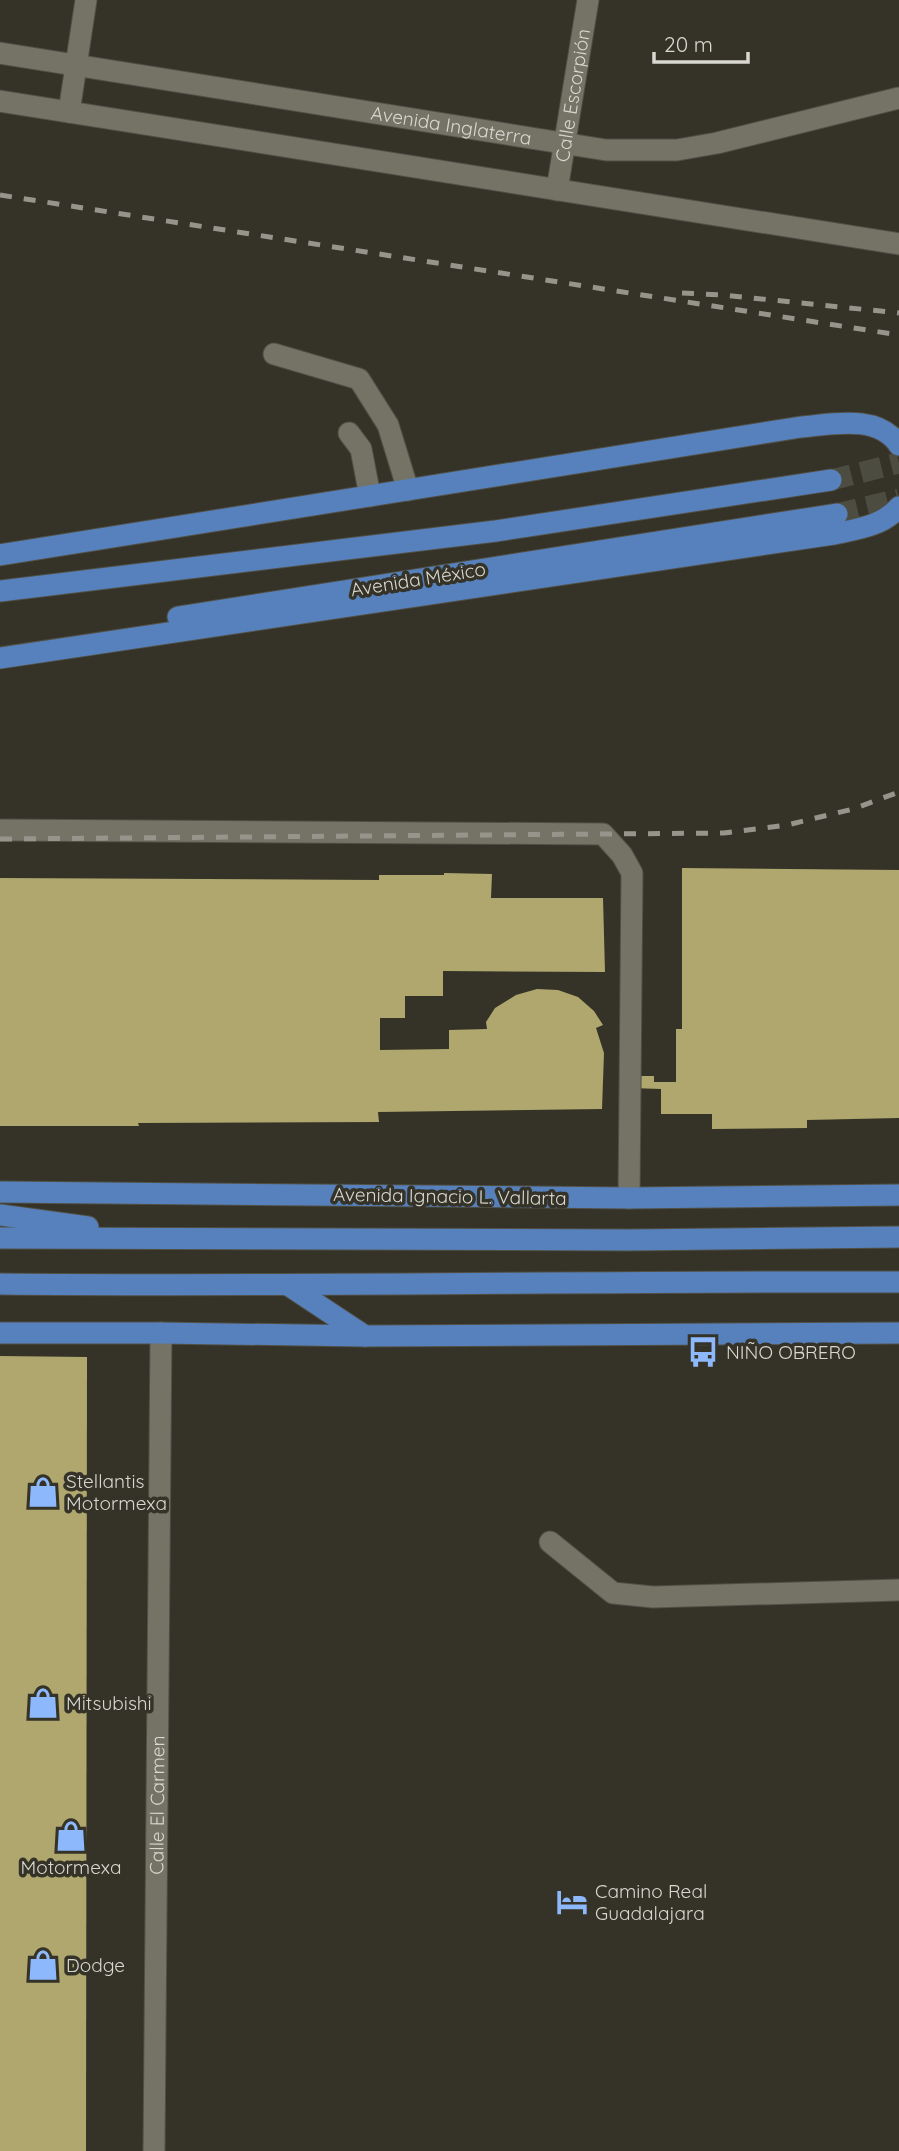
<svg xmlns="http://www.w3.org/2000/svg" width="899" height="2151" viewBox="0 0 899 2151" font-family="Quicksand,sans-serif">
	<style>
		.building { fill: #afa76e }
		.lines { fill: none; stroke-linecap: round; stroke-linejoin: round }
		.major-tunnel { stroke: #4d4c41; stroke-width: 21; stroke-dasharray: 21 10; stroke-linecap: butt }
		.minor-casing { stroke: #515046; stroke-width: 23 }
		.major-casing { stroke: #515046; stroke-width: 23 }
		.minor { stroke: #747366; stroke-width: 21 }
		.major { stroke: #5781bc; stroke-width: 21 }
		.rail { stroke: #96958c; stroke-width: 5; stroke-dasharray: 12 12; stroke-linecap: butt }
		.labels { text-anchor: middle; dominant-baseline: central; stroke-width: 7; stroke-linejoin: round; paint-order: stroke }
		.street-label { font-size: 19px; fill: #d8d8d0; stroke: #353328 }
		.poi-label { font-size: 19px; fill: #d8d8d0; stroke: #353328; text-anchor: start }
	</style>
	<rect width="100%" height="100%" fill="#353328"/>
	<g class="building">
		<path d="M 682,868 L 899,870 L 899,1118 L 807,1120 L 807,1128 L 712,1129 L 712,1114 L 661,1114 L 661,1089 L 631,1088 L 631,1076 L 654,1076 L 654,1082 L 676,1082 L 676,1029 L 682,1029 Z"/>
		<path d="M 444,873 L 492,874 L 491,898 L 603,898 L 605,972 L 443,971 L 443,996 L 405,996 L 405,1018 L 380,1018 L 380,1050 L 449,1049 L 449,1030 L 487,1029 L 486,1022 L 495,1008 L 516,995 L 537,989 L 558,990 L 578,997 L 594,1011 L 603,1025 L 596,1028 L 604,1053 L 602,1109 L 378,1112 L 379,1122 L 138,1123 L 139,1126 L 0,1126 L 0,878 L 379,880 L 379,875 L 444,875 Z"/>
		<path d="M 0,1356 L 87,1357 L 86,2151 L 0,2151 Z"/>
	</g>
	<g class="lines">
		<g class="major-tunnel">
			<path d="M 831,480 L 899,463"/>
			<path d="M 837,514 L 899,499"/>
		</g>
		<defs>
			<g id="minor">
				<path id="s1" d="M 0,53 L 606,150 L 677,150 L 717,143 L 899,98"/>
				<path d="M 0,101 L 899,244"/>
				<path d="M 69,112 L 86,0"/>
				<path id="s2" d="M 557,190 L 588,0"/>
				<path d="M 274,354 L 359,379 L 388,425 L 408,490"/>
				<path d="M 349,433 L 361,449 L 370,496"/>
				<path d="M 0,830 L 603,834 L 622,855 L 632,873 L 629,1198"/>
				<path d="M 550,1542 L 613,1593 L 653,1597 L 899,1590"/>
				<path id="s3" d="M 154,2151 L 161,1333"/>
			</g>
			<g id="major">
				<path d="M 0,555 L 801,427 C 834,424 878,414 899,445"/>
				<path d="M 0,591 L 496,531 L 831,480"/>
				<path d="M 178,617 L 837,514"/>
				<path d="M 0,658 L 834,534 C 857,529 883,526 899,507"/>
				<path d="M 0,1192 L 629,1198 L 899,1195"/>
				<path d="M 0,1215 L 88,1227"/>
				<path d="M 0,1238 L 629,1240 L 899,1237"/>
				<path d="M 0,1284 C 300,1287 599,1281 899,1282"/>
				<path d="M 288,1285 L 365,1336"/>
				<path d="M 0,1333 L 161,1333 L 365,1336 L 899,1333"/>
			</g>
		</defs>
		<use href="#minor" class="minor-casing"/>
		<use href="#major" class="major-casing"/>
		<use href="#minor" class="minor"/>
		<use href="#major" class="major"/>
		<g class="rail">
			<path d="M 0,195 L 899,335"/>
			<path d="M 682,293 L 723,295 L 899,313"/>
			<path d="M 0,839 L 724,833 L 787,825 L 853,809 L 899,792"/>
		</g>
	</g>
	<defs>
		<symbol id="bus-bare" viewBox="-9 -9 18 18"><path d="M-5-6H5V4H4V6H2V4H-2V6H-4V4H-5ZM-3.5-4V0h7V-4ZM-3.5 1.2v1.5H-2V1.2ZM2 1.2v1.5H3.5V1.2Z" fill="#8db9fc" stroke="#353328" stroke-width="2.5" paint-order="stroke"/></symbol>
		<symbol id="shop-bare" viewBox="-9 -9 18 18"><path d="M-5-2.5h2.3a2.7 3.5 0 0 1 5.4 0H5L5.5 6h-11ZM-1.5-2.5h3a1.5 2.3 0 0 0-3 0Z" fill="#8db9fc" stroke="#353328" stroke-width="2.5" paint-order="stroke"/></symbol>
		<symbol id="hotel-bare" viewBox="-9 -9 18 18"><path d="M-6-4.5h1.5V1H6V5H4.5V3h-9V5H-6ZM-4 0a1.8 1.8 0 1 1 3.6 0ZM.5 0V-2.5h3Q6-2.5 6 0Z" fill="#8db9fc" stroke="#353328" stroke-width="2.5" paint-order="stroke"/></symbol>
	</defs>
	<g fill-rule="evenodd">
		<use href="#bus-bare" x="681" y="1330" width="44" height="44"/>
		<use href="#shop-bare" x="21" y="1470" width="44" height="44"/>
		<use href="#shop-bare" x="21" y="1681" width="44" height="44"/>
		<use href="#shop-bare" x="49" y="1814" width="44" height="44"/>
		<use href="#hotel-bare" x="550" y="1880" width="44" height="44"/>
		<use href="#shop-bare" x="21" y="1943" width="44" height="44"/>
	</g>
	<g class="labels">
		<g class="street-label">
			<text stroke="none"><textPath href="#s2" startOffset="96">Calle Escorpión</textPath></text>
			<text stroke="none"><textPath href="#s1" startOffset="457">Avenida Inglaterra</textPath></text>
			<text transform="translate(418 579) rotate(-9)">Avenida México</text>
			<text transform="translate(450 1196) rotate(1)">Avenida Ignacio L. Vallarta</text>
			<text stroke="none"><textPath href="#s3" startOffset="346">Calle El Carmen</textPath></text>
		</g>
		<g class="poi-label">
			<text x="726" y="1352">NIÑO OBRERO</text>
			<text x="66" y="1481">Stellantis<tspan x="66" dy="22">Motormexa</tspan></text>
			<text x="66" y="1703">Mitsubishi</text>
			<text x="71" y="1867" text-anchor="middle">Motormexa</text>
			<text x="595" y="1891">Camino Real<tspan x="595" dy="22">Guadalajara</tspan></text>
			<text x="66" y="1965">Dodge</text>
		</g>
	</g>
	<path d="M654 52v10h94v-10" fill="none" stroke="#d8d8d0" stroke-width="3.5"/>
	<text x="664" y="52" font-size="21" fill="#d8d8d0" stroke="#353328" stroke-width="5" paint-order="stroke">20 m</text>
</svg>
